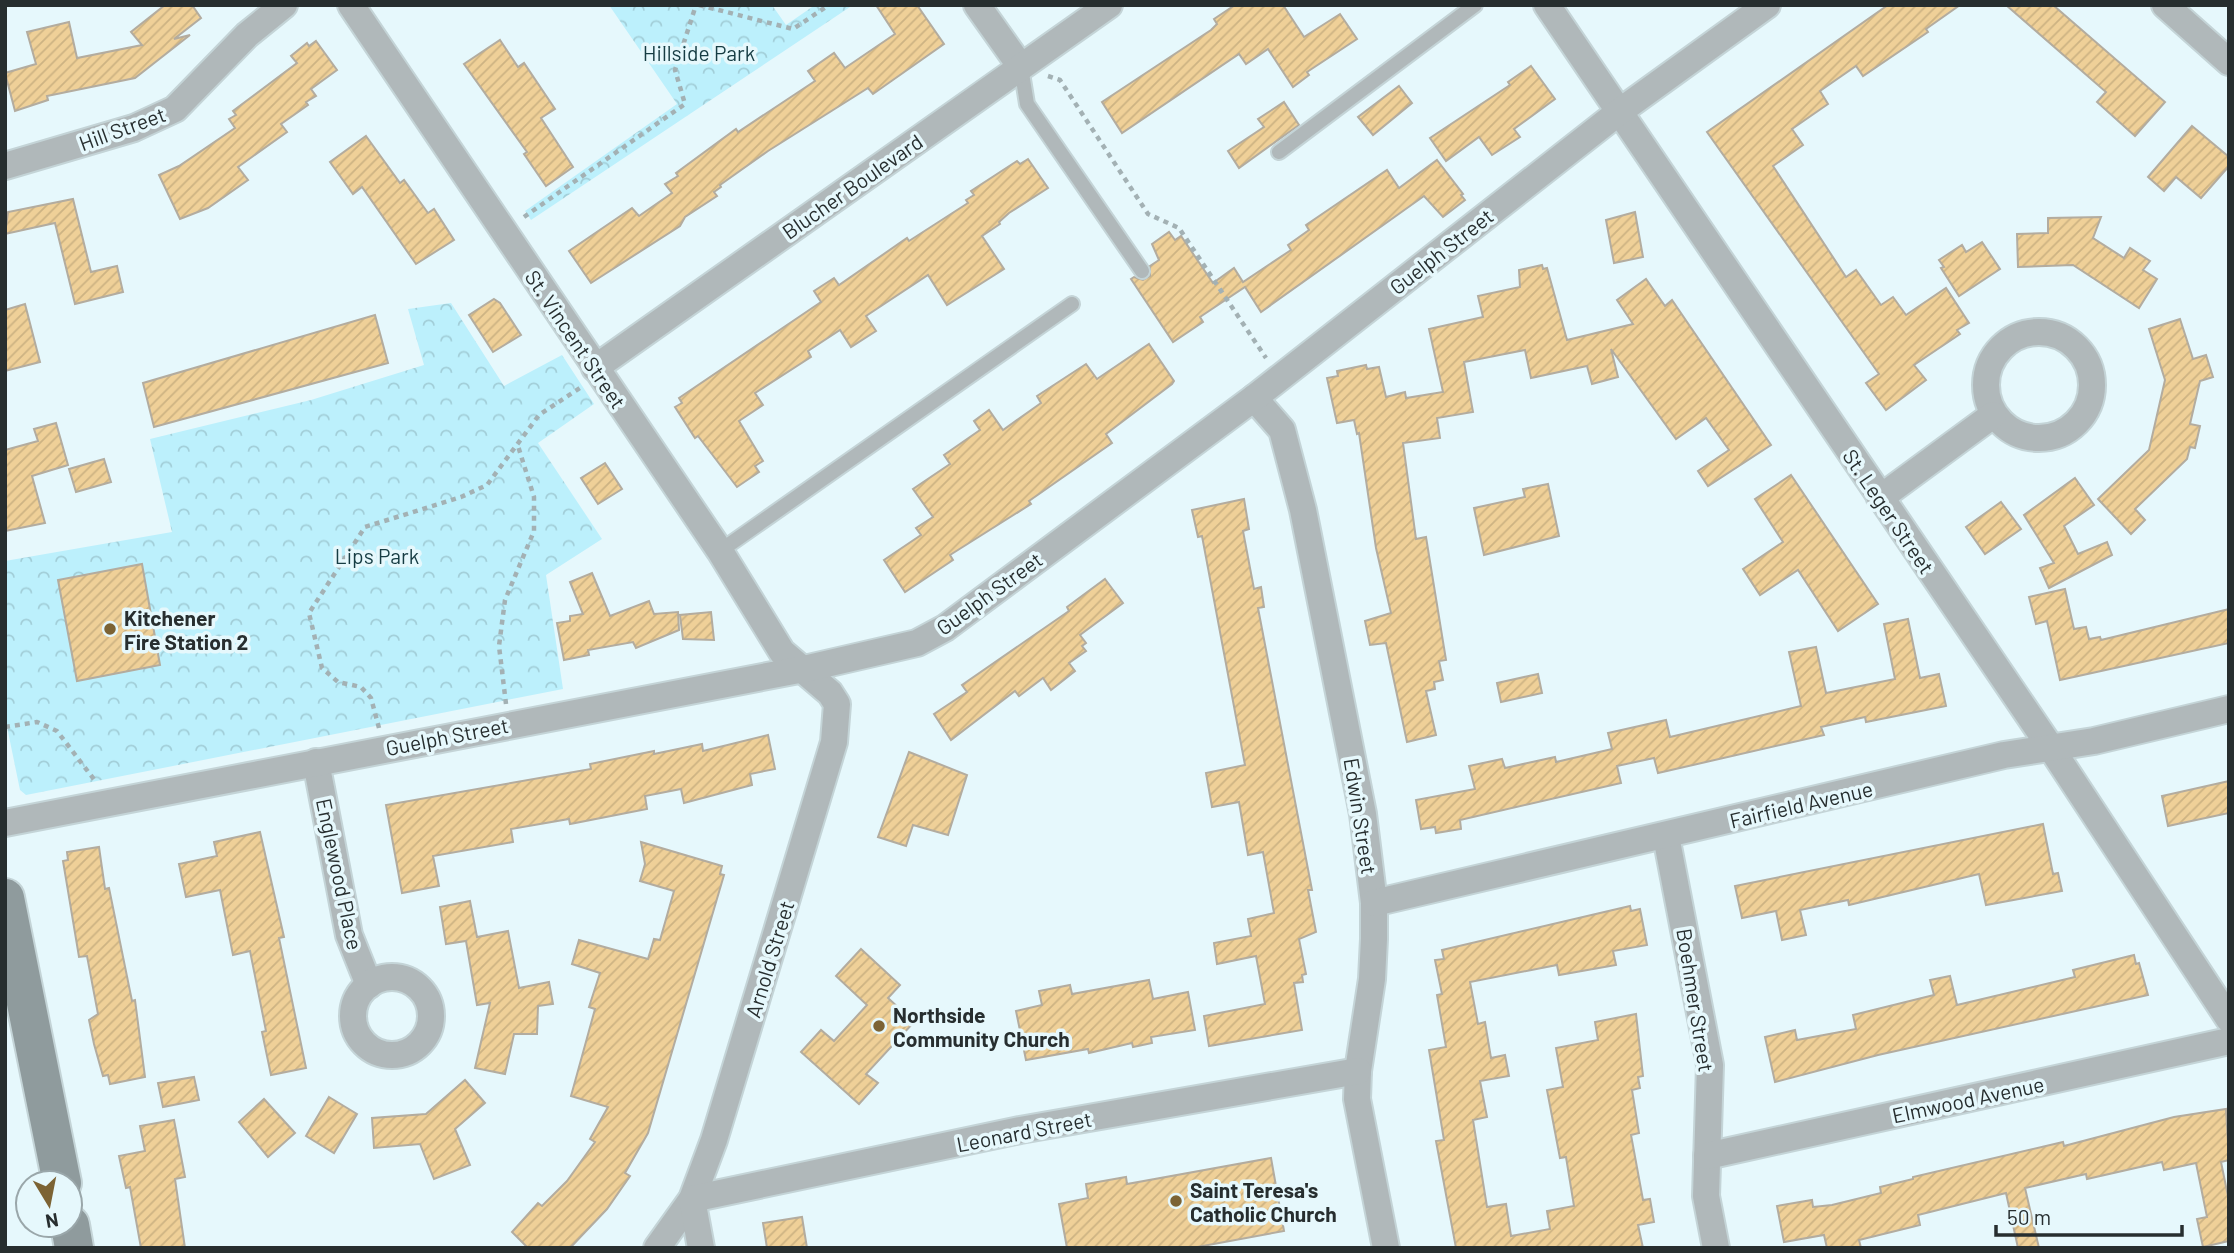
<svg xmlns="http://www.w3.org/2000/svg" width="2234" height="1253" viewBox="0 0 2234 1253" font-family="Barlow,sans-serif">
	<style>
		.forest { fill: url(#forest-crowns) }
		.building { fill: url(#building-hatch); stroke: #b3ac9f; stroke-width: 2 }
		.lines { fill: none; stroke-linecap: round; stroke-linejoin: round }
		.lane-casing { stroke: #c4d4d7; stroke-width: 18 }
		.street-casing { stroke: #c4d4d7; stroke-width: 30 }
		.secondary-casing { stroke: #c4d4d7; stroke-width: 42 }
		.path { stroke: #a3b1b4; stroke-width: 4.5; stroke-dasharray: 5 5; stroke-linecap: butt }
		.lane { stroke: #b0b8ba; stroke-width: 14 }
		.street { stroke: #b0b8ba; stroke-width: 26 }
		.secondary { stroke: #8f9b9d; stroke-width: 38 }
		.poi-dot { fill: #7c6334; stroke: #e6f8fc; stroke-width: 2.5 }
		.labels { text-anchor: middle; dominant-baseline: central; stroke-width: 7; stroke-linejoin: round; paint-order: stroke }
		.park-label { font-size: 21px; fill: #163c43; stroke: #e6f8fc }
		.street-label { font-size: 21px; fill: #272e2f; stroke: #e6f8fc }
		.poi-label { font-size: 21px; font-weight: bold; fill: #272e2f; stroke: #e6f8fc; text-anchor: start }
	</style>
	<defs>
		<pattern id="forest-crowns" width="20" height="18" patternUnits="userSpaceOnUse" patternTransform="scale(1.75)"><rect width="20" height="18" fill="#bcf0fc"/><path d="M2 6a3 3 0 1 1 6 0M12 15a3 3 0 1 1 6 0" fill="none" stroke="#a2ced8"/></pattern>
		<pattern id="building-hatch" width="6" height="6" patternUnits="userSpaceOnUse" patternTransform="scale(1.75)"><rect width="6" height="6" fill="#efd098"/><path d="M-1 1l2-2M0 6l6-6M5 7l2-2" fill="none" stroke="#cdb383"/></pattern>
	</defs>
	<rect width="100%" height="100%" fill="#e6f8fc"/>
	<g class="forest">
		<path d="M 609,5 L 772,5 L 786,25 L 815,5 L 853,5 L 531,220 L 525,211 L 677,104 Z"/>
		<path d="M 451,303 L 504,386 L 562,355 L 594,404 L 538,443 L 602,539 L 546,575 L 563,689 L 26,795 L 20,790 L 5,717 L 5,561 L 172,532 L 150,439 L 311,400 L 424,365 L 408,309 Z"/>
	</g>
	<g class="building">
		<path d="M 165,5 L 192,5 L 201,18 L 174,39 L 190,35 L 135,78 L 47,96 L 48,100 L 15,111 L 5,73 L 36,64 L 27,32 L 69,22 L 77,58 L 142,45 L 131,32 Z"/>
		<path d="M 876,5 L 917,5 L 944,44 L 873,94 L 868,88 L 768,151 L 720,185 L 721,187 L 714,192 L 717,196 L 685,217 L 680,226 L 591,283 L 569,251 L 632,208 L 639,216 L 672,193 L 665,184 L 678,176 L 676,173 L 736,129 L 738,132 L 815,81 L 808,71 L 834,53 L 845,68 L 895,34 Z"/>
		<path d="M 1235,5 L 1283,5 L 1304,37 L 1340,14 L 1357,39 L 1307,72 L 1309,75 L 1293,87 L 1268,49 L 1246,64 L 1239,54 L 1122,133 L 1102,102 L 1211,30 L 1217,24 L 1214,19 Z"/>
		<path d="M 1888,5 L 1960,5 L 1926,29 L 1928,32 L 1863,76 L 1856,66 L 1820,91 L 1828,104 L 1792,129 L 1803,145 L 1773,166 L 1846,277 L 1856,270 L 1881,305 L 1893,297 L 1906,315 L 1946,288 L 1969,323 L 1957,330 L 1960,334 L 1914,365 L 1926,380 L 1886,410 L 1866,383 L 1879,374 L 1707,132 Z"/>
		<path d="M 2006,5 L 2053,5 L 2165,102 L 2135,136 L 2097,102 L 2106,92 Z"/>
		<path d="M 500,40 L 518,67 L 524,63 L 555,109 L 541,118 L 573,167 L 546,186 L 524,154 L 527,152 L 464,64 Z"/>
		<path d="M 316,41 L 337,70 L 311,89 L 316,96 L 306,102 L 308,105 L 281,124 L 287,132 L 238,167 L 248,180 L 208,208 L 180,219 L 159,175 L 179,166 L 235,128 L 229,119 L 236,115 L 233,111 L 297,63 L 291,56 L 307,43 L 309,46 Z"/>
		<path d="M 1531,66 L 1555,99 L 1514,129 L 1520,137 L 1492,155 L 1479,137 L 1446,161 L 1430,138 L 1510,85 L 1508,82 Z"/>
		<path d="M 1399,86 L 1412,103 L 1373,135 L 1358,117 Z"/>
		<path d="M 1284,102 L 1299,125 L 1239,168 L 1228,151 L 1264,127 L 1258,119 Z"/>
		<path d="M 2192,126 L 2229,157 L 2229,166 L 2201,198 L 2176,177 L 2164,191 L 2148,177 Z"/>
		<path d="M 366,136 L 400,183 L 404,180 L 428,213 L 434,209 L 454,240 L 416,264 L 362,187 L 353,194 L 330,162 Z"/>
		<path d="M 1028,159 L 1048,188 L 1009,213 L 999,222 L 1000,224 L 982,236 L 1004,269 L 947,305 L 928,275 L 866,316 L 876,331 L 851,347 L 840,330 L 808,351 L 811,357 L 755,393 L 763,405 L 739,421 L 763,461 L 755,466 L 759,472 L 737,487 L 698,436 L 695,438 L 675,407 L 682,403 L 679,398 L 821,302 L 814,291 L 834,278 L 839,285 L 907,238 L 909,241 L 968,203 L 966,200 L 974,195 L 971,191 L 1017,161 L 1020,164 Z"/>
		<path d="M 1437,160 L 1463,194 L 1461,195 L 1465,200 L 1443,217 L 1424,196 L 1261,312 L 1245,287 L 1200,317 L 1203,322 L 1173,342 L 1131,279 L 1134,277 L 1143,280 L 1150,276 L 1150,266 L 1159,260 L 1152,244 L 1169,232 L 1175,240 L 1181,236 L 1213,283 L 1234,268 L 1243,282 L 1291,250 L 1288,245 L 1309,230 L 1306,225 L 1387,170 L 1399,188 Z"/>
		<path d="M 73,199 L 91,272 L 117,266 L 123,292 L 75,304 L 55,223 L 5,234 L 8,212 Z"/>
		<path d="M 1635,212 L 1643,257 L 1614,263 L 1606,220 Z"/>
		<path d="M 2101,217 L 2093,238 L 2124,258 L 2130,248 L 2150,261 L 2143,270 L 2157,279 L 2139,308 L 2073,265 L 2018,267 L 2017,234 L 2048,233 L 2048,218 Z"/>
		<path d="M 1982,242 L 2000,269 L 1959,296 L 1941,268 L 1944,267 L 1939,260 L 1962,245 L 1966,252 Z"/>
		<path d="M 1542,265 L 1543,269 L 1547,268 L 1567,340 L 1633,324 L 1617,300 L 1646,279 L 1665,306 L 1672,300 L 1771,445 L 1708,486 L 1698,471 L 1729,450 L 1706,418 L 1676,439 L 1611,349 L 1618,377 L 1592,384 L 1587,366 L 1531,378 L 1525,350 L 1464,362 L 1473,412 L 1437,418 L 1440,438 L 1403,443 L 1416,539 L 1426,537 L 1446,660 L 1439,661 L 1443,680 L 1434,682 L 1435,689 L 1426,691 L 1436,735 L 1407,742 L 1386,643 L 1370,645 L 1365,621 L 1391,613 L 1376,548 L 1359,433 L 1357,434 L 1354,420 L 1337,423 L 1327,378 L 1338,376 L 1337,371 L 1366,365 L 1367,369 L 1379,367 L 1386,397 L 1405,392 L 1406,398 L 1443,392 L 1429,329 L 1483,317 L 1478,296 L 1520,287 L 1519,270 Z"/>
		<path d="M 494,299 L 500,303 L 521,335 L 493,352 L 469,315 Z"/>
		<path d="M 25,304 L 40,362 L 5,371 L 5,310 Z"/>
		<path d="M 375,315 L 388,363 L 154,427 L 143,383 Z"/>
		<path d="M 2180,319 L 2193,359 L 2206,355 L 2213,377 L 2200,381 L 2190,424 L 2200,426 L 2195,448 L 2190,447 L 2187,459 L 2135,509 L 2145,520 L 2131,534 L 2098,499 L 2149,450 L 2165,380 L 2149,329 Z"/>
		<path d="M 1149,344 L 1174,381 L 1172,384 L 1106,434 L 1112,443 L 1029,501 L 1031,504 L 950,555 L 953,560 L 905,592 L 884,560 L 921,535 L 916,528 L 933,517 L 913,489 L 950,464 L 944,455 L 980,430 L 974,421 L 989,410 L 1003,430 L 1041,403 L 1037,396 L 1086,364 L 1097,379 Z"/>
		<path d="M 56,423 L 68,465 L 32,476 L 45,523 L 5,531 L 5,450 L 38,441 L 34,429 Z"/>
		<path d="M 104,459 L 111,482 L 76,492 L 69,469 Z"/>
		<path d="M 605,463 L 622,489 L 598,504 L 581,478 Z"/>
		<path d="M 1791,475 L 1878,604 L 1838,631 L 1798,570 L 1760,595 L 1743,569 L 1783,542 L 1755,499 Z"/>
		<path d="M 2075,478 L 2094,505 L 2064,526 L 2078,554 L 2107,542 L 2112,555 L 2049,588 L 2040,568 L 2054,563 L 2024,515 Z"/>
		<path d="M 1548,484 L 1559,536 L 1484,555 L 1474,508 L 1525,497 L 1523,489 Z"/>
		<path d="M 1244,499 L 1249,529 L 1243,531 L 1254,589 L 1261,587 L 1264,607 L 1258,608 L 1312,890 L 1308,890 L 1316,932 L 1299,939 L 1306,974 L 1302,975 L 1303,982 L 1294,983 L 1302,1030 L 1209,1046 L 1204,1016 L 1265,1004 L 1256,956 L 1217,964 L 1214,943 L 1251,936 L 1248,919 L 1274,913 L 1263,852 L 1248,855 L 1239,802 L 1212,807 L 1206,773 L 1245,765 L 1202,536 L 1198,537 L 1192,510 Z"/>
		<path d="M 2001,502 L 2021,529 L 1985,554 L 1966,527 Z"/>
		<path d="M 142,564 L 160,665 L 77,681 L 58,580 Z"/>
		<path d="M 592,573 L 610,616 L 649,601 L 654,614 L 678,612 L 679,630 L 636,648 L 633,642 L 588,650 L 589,655 L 564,660 L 557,623 L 570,621 L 570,616 L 583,614 L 570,582 Z"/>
		<path d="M 1105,579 L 1123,603 L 1080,635 L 1086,643 L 1082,646 L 1086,651 L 1069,663 L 1075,671 L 1051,690 L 1043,678 L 1019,696 L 1015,691 L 951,740 L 934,714 L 967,692 L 962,685 L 1069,611 L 1067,607 Z"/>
		<path d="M 2065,589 L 2074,629 L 2086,627 L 2089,639 L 2100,637 L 2101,640 L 2229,609 L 2229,643 L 2060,680 L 2047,621 L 2036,624 L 2029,597 Z"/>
		<path d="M 711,612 L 714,640 L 683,639 L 680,615 Z"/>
		<path d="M 1908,619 L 1920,678 L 1939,674 L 1946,706 L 1866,722 L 1865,717 L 1821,727 L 1824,735 L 1658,773 L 1654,758 L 1617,766 L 1621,783 L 1460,820 L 1461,829 L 1436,833 L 1435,827 L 1421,829 L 1416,800 L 1475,789 L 1469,766 L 1502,759 L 1505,768 L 1555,757 L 1556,762 L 1612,749 L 1608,733 L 1666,720 L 1670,737 L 1801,706 L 1789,652 L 1816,647 L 1826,693 L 1895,679 L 1884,624 Z"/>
		<path d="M 1538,674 L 1542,693 L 1501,702 L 1497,683 Z"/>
		<path d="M 768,735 L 775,769 L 750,774 L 752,785 L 684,803 L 681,789 L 645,796 L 647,809 L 570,824 L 569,819 L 511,829 L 513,842 L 433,856 L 439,886 L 402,893 L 386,805 L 591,769 L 590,764 L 654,751 L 654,754 L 702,744 L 703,751 Z"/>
		<path d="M 909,752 L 967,775 L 948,835 L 913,825 L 906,846 L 878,837 Z"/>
		<path d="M 2229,781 L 2229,813 L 2168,826 L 2162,796 Z"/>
		<path d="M 2043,824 L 2053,874 L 2058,873 L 2062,891 L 1986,905 L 1979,874 L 1849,905 L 1848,900 L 1800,910 L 1806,935 L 1782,940 L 1776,911 L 1742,918 L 1735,886 Z"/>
		<path d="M 260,832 L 284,937 L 279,938 L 306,1068 L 271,1075 L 262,1032 L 266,1031 L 250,951 L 233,955 L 220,890 L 186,897 L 179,864 L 217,856 L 214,842 Z"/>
		<path d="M 641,842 L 722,866 L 720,874 L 724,875 L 648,1133 L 625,1173 L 630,1176 L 607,1209 L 570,1248 L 528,1248 L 512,1232 L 538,1203 L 542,1206 L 567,1181 L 595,1142 L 590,1139 L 608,1107 L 571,1096 L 595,1009 L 589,1007 L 600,973 L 572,964 L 579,940 L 648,959 L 654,939 L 660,940 L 674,891 L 640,881 L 645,864 Z"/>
		<path d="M 99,847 L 105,889 L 109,888 L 132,1001 L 135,1000 L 145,1077 L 110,1084 L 108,1075 L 103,1076 L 94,1044 L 89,1020 L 98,1014 L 87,956 L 79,957 L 63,861 L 68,860 L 67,852 Z"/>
		<path d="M 470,901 L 477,937 L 508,931 L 519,988 L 549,982 L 553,1004 L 538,1006 L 537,1034 L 514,1034 L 505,1074 L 475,1068 L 490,1003 L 477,1005 L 466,941 L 446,944 L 440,907 Z"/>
		<path d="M 1630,906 L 1631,911 L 1640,909 L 1647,945 L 1613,951 L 1616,965 L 1559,975 L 1557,965 L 1470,982 L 1478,1024 L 1485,1022 L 1491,1058 L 1505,1055 L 1509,1076 L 1480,1081 L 1487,1117 L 1473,1120 L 1487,1207 L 1506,1204 L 1511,1236 L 1550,1229 L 1547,1211 L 1574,1206 L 1566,1157 L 1560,1158 L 1547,1090 L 1563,1087 L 1556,1048 L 1598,1040 L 1595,1022 L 1636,1014 L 1643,1076 L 1638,1077 L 1640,1088 L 1632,1090 L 1639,1133 L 1631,1135 L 1643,1200 L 1650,1199 L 1654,1222 L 1638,1225 L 1643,1248 L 1456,1248 L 1436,1141 L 1444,1140 L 1429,1050 L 1446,1047 L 1437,995 L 1442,994 L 1435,960 L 1444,959 L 1442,950 Z"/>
		<path d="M 861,949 L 900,985 L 888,998 L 914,1022 L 866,1074 L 878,1083 L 859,1104 L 801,1052 L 821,1030 L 834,1041 L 867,1005 L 836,976 Z"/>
		<path d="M 2134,955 L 2136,964 L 2139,963 L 2148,995 L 1878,1055 L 1775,1082 L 1765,1037 L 1795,1030 L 1797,1040 L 1856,1029 L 1853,1015 L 1934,995 L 1930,980 L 1950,976 L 1957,1005 L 2075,977 L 2073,970 Z"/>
		<path d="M 1149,980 L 1153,999 L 1188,992 L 1195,1030 L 1151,1037 L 1152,1043 L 1133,1047 L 1132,1043 L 1089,1053 L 1088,1049 L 1026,1060 L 1016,1011 L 1042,1005 L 1039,991 L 1070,985 L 1072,994 Z"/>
		<path d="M 194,1077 L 199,1100 L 163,1107 L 158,1083 Z"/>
		<path d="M 465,1080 L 485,1103 L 455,1129 L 470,1165 L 434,1179 L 420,1144 L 374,1148 L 372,1118 L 426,1114 Z"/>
		<path d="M 329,1097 L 357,1114 L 334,1153 L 306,1136 Z"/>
		<path d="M 264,1099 L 295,1133 L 268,1157 L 239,1122 Z"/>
		<path d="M 2226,1109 L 2229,1160 L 2221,1162 L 2229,1201 L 2229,1241 L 2203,1247 L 2197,1219 L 2207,1217 L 2196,1163 L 2164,1170 L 2162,1162 L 2087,1179 L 2086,1174 L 2025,1188 L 2039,1248 L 2018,1248 L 2006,1193 L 1918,1215 L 1920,1225 L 1859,1240 L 1861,1248 L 1827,1248 L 1824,1235 L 1784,1242 L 1777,1206 L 1812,1200 L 1813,1207 L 1832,1205 L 1881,1193 L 1880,1187 L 1913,1179 L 1913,1177 L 2063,1142 L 2064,1146 L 2174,1117 Z"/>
		<path d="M 174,1120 L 185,1177 L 175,1179 L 185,1248 L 141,1248 L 130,1187 L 126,1188 L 119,1156 L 145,1151 L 140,1126 Z"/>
		<path d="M 1271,1158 L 1284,1231 L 1192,1248 L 1067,1248 L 1059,1204 L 1088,1198 L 1086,1184 L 1126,1177 L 1127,1184 Z"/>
		<path d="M 802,1217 L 807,1248 L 767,1248 L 763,1223 Z"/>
	</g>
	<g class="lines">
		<defs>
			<g id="lane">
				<path d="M 1021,67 L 1027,104 L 1142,271"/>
				<path d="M 1279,152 L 1475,5"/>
				<path d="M 720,551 L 1072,304"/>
			</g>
			<g id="street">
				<path d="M 351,5 L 720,551 L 782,652 L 830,693 L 837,704 L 834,742 L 714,1140 L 692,1199 L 657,1248"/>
				<path d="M 977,5 L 1021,67"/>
				<path d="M 1547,5 L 2051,748 L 2229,1019"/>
				<path d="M 2165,5 L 2229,62"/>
				<path d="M 5,166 L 134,128 L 175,109 L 247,35 L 284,5"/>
				<circle cx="2039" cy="385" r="53"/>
				<path d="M 595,368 L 1109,5"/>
				<path d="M 1254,398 L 1282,430 L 1303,510 L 1363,814 L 1374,903 L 1374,939 L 1372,979 L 1358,1071 L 1357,1099 L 1386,1248"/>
				<path d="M 1880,498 L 1993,415"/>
				<path d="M 316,762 L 349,935 L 369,985"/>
				<path d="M 5,823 L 804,669 L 917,643 L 945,628 L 1254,398 L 1619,112 L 1767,5"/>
				<path d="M 1666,836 L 1710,1065 L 1706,1196 L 1716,1248"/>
				<path d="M 1374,903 L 2004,755 L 2094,741 L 2229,709"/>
				<circle cx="392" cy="1016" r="39"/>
				<path d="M 1707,1156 L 2229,1041"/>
				<path d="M 701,1248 L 692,1199 L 1020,1130 L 1358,1071"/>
			</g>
			<g id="secondary">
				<path d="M 5,898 L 62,1183"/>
				<path d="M 70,1225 L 74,1248"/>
			</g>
		</defs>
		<use href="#lane" class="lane-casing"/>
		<use href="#street" class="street-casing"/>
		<use href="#secondary" class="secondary-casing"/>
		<g class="path">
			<path d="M 699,5 L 793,29 L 829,5"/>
			<path d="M 1048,76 L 1060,80 L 1148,214 L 1179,228 L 1266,358"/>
			<path d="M 524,217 L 685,104 L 675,70 L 696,5"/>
			<path d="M 506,704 L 499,646 L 505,600 L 534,531 L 534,497 L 518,446"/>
			<path d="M 5,727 L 37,722 L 57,731 L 96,782"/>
			<path d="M 379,728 L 371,698 L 361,687 L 338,682 L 322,668 L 309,613 L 365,527 L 461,497 L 487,485 L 539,415 L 580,388"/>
		</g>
		<use href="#lane" class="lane"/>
		<use href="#street" class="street"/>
		<use href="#secondary" class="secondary"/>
	</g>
	<g class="poi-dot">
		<circle cx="110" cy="629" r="7"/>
		<circle cx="879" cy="1026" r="7"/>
		<circle cx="1176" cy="1201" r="7"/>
	</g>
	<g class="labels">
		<g class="park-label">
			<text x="699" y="52">Hillside Park</text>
			<text x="377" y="555">Lips Park</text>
		</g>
		<g class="street-label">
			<text transform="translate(122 128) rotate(-20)">Hill Street</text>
			<text transform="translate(852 186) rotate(-35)">Blucher Boulevard</text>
			<text transform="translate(1441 251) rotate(-38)">Guelph Street</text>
			<text transform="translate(576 339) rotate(56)">St. Vincent Street</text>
			<text transform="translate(1889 511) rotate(56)">St. Leger Street</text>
			<text transform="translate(989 593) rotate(-36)">Guelph Street</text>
			<text transform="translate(447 736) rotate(-11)">Guelph Street</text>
			<text transform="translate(1801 804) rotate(-13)">Fairfield Avenue</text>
			<text transform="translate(1361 816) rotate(81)">Edwin Street</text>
			<text transform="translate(340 874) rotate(78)">Englewood Place</text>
			<text transform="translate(769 959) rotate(-73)">Arnold Street</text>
			<text transform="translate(1696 1000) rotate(81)">Boehmer Street</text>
			<text transform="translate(1968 1099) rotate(-12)">Elmwood Avenue</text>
			<text transform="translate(1024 1131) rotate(-11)">Leonard Street</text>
		</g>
		<g class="poi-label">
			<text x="124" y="617">Kitchener<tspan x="124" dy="24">Fire Station 2</tspan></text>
			<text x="893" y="1014">Northside<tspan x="893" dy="24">Community Church</tspan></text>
			<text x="1190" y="1189">Saint Teresa's<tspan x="1190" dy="24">Catholic Church</tspan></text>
		</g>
	</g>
	<rect width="2234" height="1253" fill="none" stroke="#272e2f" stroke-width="14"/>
	<g transform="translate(49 1204) rotate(170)"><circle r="33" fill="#e6f8fc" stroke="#9aa7aa" stroke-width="2"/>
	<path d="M0-5L12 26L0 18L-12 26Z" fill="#7c6334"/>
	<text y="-10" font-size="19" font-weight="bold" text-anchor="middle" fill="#272e2f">N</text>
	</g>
	<path d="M1996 1225v10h186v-10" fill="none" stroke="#272e2f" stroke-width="3.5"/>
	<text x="2007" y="1225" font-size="21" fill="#272e2f" stroke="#e6f8fc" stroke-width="5" paint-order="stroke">50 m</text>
</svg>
